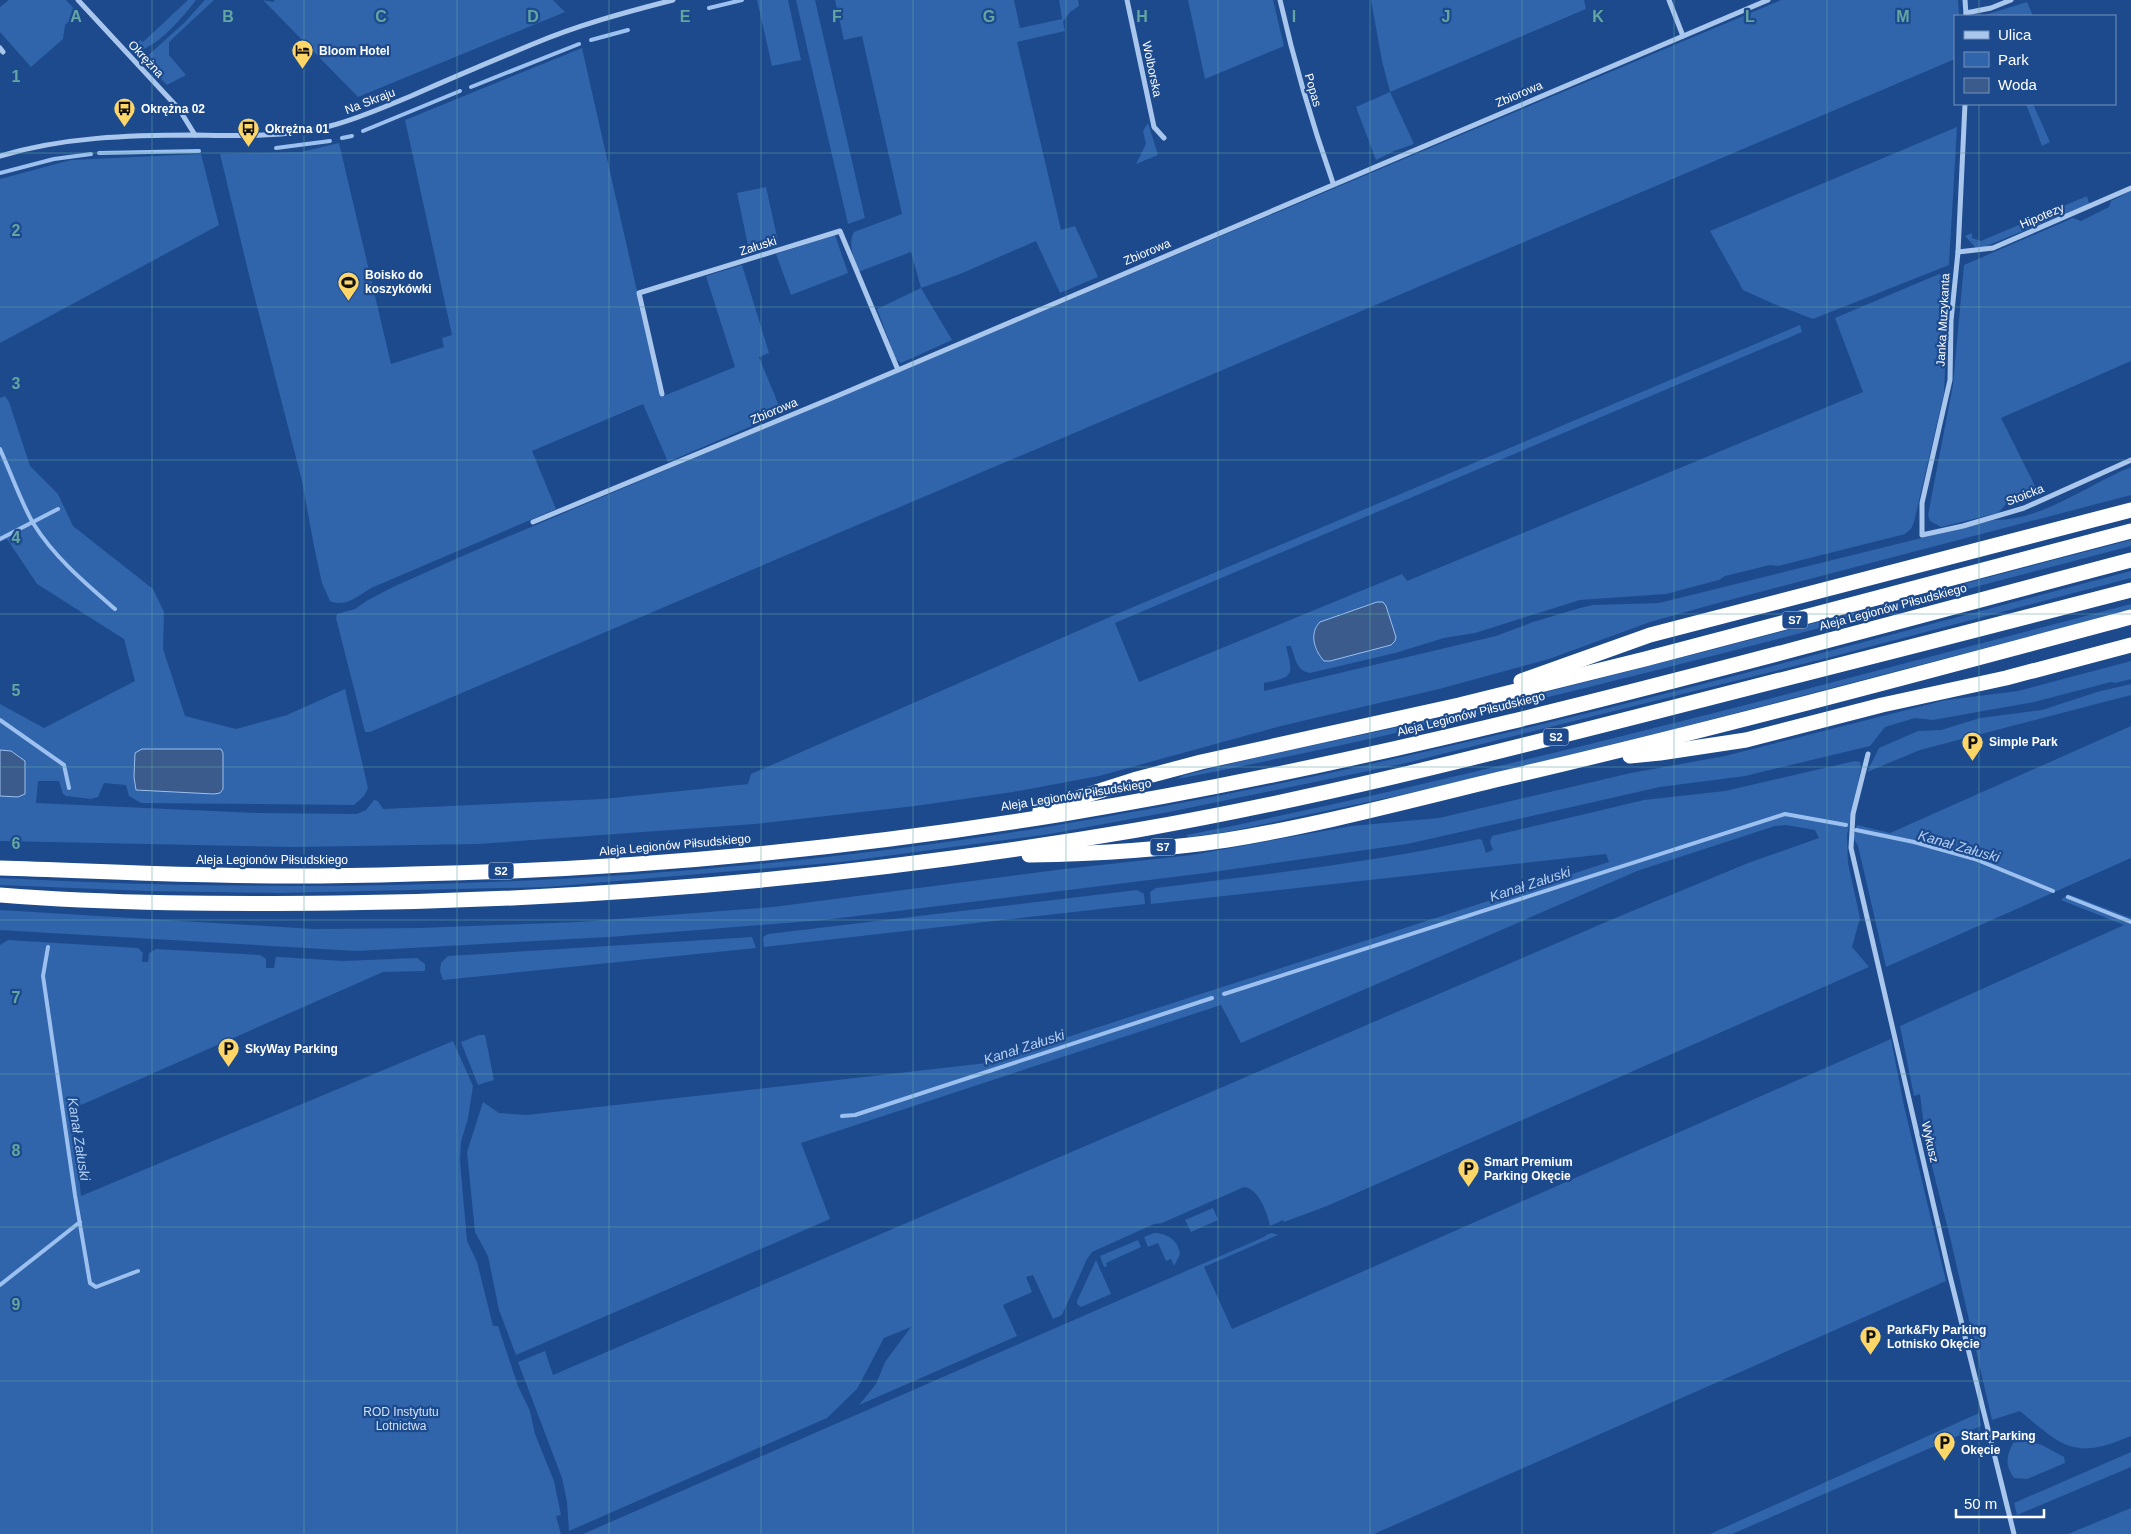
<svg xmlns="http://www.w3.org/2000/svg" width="2131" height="1534" viewBox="0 0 2131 1534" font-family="Helvetica,sans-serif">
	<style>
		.green { fill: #3064ab }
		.water { fill: #3a5b8c; stroke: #9cc0ef }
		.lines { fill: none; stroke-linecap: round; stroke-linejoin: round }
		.stream { stroke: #9cc0ef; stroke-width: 4 }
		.street { stroke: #a9c6ed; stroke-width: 5 }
		.highway { stroke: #fff; stroke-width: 15 }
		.grid { fill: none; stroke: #63a6a1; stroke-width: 1; stroke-opacity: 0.55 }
		.labels { text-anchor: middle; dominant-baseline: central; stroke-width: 4.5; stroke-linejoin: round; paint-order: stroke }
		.shield { fill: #1c4a8d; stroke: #bbc9dd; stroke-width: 1 }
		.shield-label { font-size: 11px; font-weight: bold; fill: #fff }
		.poi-label { font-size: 12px; font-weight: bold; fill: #fff; stroke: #1c4a8d; text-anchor: start }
		.street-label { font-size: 12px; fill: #fff; stroke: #1c4a8d }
		.park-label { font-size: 12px; fill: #cfe1f9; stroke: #1c4a8d }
		.water-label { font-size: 14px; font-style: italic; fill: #b5d0f4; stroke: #1c4a8d }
		.grid-label { font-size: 16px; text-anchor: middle; font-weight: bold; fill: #63a6a1; stroke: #1c4a8d; stroke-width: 4.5; stroke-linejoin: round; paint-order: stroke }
	</style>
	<rect width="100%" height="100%" fill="#1c4a8d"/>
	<g class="green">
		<path d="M 9,0 L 66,0 L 78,13 L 65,25 L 63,39 L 31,67 L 0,32 L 0,7 Z"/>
		<path d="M 188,0 L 196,0 C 181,19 160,45 136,52 L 132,47 L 140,40 L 143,42 Z"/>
		<path d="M 205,0 L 214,0 L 169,42 L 169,55 L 186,75 L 167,85 L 143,60 L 184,23 Z"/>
		<path d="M 263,0 L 273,2 L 275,0 L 553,0 L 565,12 L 358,97 Z"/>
		<path d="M 757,0 L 788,0 L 801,60 L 772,66 Z"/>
		<path d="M 796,0 L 815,0 L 865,218 L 848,224 Z"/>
		<path d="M 835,0 L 1014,0 L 1020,28 L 1062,19 L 1059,0 L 1078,0 L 1079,6 L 1070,12 L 1063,22 L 1065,31 L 1017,42 L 1061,230 L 1075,226 L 1098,277 L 1060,293 L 1036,241 L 960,274 L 921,288 L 952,340 L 901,363 L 896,359 L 877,309 L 921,288 L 911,252 L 858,272 C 855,260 847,244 854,232 L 902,214 L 862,36 L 844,40 Z"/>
		<path d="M 1188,0 L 1273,0 L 1284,46 L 1205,79 Z"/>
		<path d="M 1371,0 L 1584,0 L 1586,9 L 1390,92 L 1414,144 L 1394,151 L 1376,160 L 1356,107 L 1390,92 L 1382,61 Z"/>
		<path d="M 1781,0 L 1958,0 L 1959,16 L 1955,16 L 1955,59 L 370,732 L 365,732 L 336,618 L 337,614 L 355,609 L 368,600 L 393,587 L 467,554 Z"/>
		<path d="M 2027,2 L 2033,16 L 1983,16 L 1988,14 Z"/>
		<path d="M 582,48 L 661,397 L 735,367 L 706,276 L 742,265 L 769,353 L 759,357 L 782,413 L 668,462 L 643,404 L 532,451 L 556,509 L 371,588 C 358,596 345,608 330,601 L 322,583 L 314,546 L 302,481 L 250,279 L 220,154 L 301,152 L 339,143 L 391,364 L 444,347 L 442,338 L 452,335 L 405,120 Z"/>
		<path d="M 2026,104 L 2033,104 L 2050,142 L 2042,146 Z"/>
		<path d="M 1148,123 L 1158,155 L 1136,164 L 1146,144 L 1143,131 Z"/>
		<path d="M 1957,127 L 1949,265 L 1813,319 L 1774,304 L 1743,290 L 1710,231 Z"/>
		<path d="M 201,154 L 219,225 L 0,343 L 0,179 L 71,160 Z"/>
		<path d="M 766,187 L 779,246 L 750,255 L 737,193 Z"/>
		<path d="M 2131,191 L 2131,361 L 2001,418 L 2039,494 L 2008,502 L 1998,513 L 1941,527 L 1930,521 L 1928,515 L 1953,385 L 1964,265 L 2073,218 L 2081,221 L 2109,207 L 2111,201 Z"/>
		<path d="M 2087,196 L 2089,204 L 1984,247 L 1976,248 L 1965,236 L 1972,233 L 1972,238 L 1981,241 Z"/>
		<path d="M 835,235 L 848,273 L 791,295 L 776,254 Z"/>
		<path d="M 1939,274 L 1949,278 L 1944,393 L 1914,522 L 1911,529 L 1905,534 L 1778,566 L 1770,565 L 1725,576 L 1719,580 L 1666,594 L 1580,600 L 1475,633 L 1444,638 L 1395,653 L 1310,673 C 1296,671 1295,657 1291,646 L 1286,646 C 1293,675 1295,677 1264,683 L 1264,691 L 1496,636 L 1533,622 L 1580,608 L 1593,605 L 1659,603 L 1994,520 C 2041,521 2089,484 2131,467 L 2131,495 L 1718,603 L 1650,622 L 1549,659 L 1439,689 L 1281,726 L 1099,776 L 1013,792 L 915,806 L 755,824 L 478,844 L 295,847 L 0,841 L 0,704 L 44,728 L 135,681 L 124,639 L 37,584 L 7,539 L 0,542 L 0,398 L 5,396 L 9,402 L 30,466 L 58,494 L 73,526 L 153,589 L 164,612 L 163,649 L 185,716 L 236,729 L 287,715 L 345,689 L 368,788 L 364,796 L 354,805 L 141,803 L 129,796 L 126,785 L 104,783 L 98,797 L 91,799 L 66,796 L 63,794 L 59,781 L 38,781 L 36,803 L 257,813 L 357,814 L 366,810 L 374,800 L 378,801 L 383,809 L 603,799 L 748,784 L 751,774 L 1112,616 L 1800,325 L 1802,332 L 1115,623 L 1139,682 L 1402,574 L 1407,581 L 1863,392 L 1835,318 Z"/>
		<path d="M 2131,540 L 2131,546 C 1814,629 1499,717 1177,779 L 1185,775 C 1283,750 1382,732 1481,708 C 1698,655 1915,596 2131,540 Z"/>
		<path d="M 2131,571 L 2131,578 L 1831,657 L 1402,764 L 1169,812 L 1050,834 L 841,862 L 547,887 L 281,893 L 146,891 L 0,885 L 0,878 C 351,897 705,883 1052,826 C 1417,766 1774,665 2131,571 Z"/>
		<path d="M 2131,604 L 2131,610 L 1675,729 L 1429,789 L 1227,832 L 1188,837 L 1187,835 C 1505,771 1818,686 2131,604 Z"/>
		<path d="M 2131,661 L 2131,679 L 2115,683 L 2111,682 L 2034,702 L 1933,720 L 1915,718 L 1885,727 L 1870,746 L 1745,776 L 1660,787 L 1407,844 L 1206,873 L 824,920 L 609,937 L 357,951 L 0,930 L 0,910 L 315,929 L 420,928 L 578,922 L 773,907 L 1064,869 L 1192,855 L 1351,826 L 1439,818 L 1631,773 L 1725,756 L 1946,700 L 2018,691 Z"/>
		<path d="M 2131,684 L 2131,695 L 1920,750 L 1867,772 L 1879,748 L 1918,731 L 1941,730 L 1980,718 L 2042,710 L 2097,692 Z"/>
		<path d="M 2131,726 L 2131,858 L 1886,967 L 1858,846 L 1853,837 L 1857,825 L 1890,833 Z"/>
		<path d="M 1855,761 L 1860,762 L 1861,768 L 1847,835 L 1848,863 L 1860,918 L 1852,947 L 1869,967 L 1327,1206 L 1284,1222 L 1283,1220 L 1270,1226 C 1267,1212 1259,1189 1244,1187 L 1162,1223 L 1154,1224 L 1092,1252 L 1087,1259 L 1062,1315 L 1053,1319 L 1033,1275 L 1026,1277 L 1032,1292 L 1003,1305 L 1017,1336 L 859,1405 L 876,1384 L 885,1362 L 911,1327 L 884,1338 L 857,1389 L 827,1418 L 569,1531 L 567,1502 L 562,1478 L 518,1362 L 545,1351 L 553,1375 L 1613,919 L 1748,863 L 1819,838 L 1815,830 L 1786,825 L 1775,826 L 1637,871 L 1241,1043 L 1221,1005 L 801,1143 L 830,1219 L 516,1355 L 499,1310 L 488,1256 L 475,1232 L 467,1152 L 483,1102 L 499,1113 L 527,1115 L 987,1063 L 1609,862 L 1606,854 L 1151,904 L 1150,892 L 1156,888 C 1264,874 1373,863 1479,839 L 1482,840 L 1486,853 L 1493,850 L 1490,842 L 1492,836 L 1644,800 L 1725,791 Z"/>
		<path d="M 1137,890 L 1144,894 L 1145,904 L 764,947 L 763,937 L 768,934 Z"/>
		<path d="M 2068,894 L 2131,918 L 2131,1436 C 2074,1460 2064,1448 2020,1411 L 1992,1420 L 1950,1237 L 1926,1143 L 1920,1094 L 1914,1096 L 1900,1026 L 2124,925 L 2061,900 Z"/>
		<path d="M 752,937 L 756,948 L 443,980 L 440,971 L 441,963 L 448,956 Z"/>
		<path d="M 8,940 L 138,948 L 143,953 L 142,962 L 148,962 L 149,953 L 156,949 L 260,955 L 266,959 L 266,968 L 274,968 L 276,957 L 280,957 L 343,961 L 417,958 L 425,964 L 425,971 L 383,972 L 72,1109 L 81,1196 L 453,1041 L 473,1086 L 468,1118 L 461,1142 L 460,1161 L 467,1241 L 477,1262 L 493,1326 L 498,1326 L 518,1386 L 530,1411 L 535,1434 L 554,1481 L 561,1515 L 556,1516 L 561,1534 L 0,1534 L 0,945 Z"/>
		<path d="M 479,1035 L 485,1035 L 494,1080 L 478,1085 L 461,1042 Z"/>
		<path d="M 1891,1039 L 1904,1106 L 1946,1281 L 1374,1534 L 583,1534 L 1264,1237 C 1268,1233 1272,1232 1278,1235 L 1204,1267 L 1232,1329 Z"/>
		<path d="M 1213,1208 L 1218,1220 L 1191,1232 L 1185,1220 Z"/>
		<path d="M 1154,1233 C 1167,1233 1178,1240 1180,1254 L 1174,1266 L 1171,1259 L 1166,1261 L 1158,1243 L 1148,1247 L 1144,1237 Z"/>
		<path d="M 1138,1240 L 1141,1247 L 1106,1263 L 1107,1266 L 1104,1267 L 1100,1256 Z"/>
		<path d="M 1096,1260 L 1111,1294 L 1081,1307 L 1077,1304 L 1077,1301 Z"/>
		<path d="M 1979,1413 L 1981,1426 L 1732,1534 L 1710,1534 Z"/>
		<path d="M 2023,1440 L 2042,1445 L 2064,1457 L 2065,1463 L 2027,1479 L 2014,1478 C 2005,1465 2006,1457 2013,1443 Z"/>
		<path d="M 2131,1452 L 2131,1467 L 2017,1515 L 2014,1503 Z"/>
		<path d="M 2131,1508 L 2131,1534 L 2068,1534 Z"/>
	</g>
	<g class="water">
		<path d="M 1377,602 L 1383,602 L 1386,606 L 1396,637 L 1395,641 L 1391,645 L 1330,661 L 1324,661 C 1314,650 1309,633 1320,622 Z"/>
		<path d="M 142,749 L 221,749 L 223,753 L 223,789 L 220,793 L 214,794 L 136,790 L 134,777 L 135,753 Z"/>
		<path d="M 0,750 L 11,751 L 25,761 L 25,794 L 18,797 L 0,796 Z"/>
	</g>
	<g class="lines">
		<g class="stream">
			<path d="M 709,8 L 742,0"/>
			<path d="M 591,40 L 628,30"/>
			<path d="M 471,87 L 579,44"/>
			<path d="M 363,131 L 460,91"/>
			<path d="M 342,138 L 352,136"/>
			<path d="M 276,148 L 330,141"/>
			<path d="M 99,153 L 199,151"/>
			<path d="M 0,173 L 54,159 L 91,154"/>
			<path d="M 0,449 C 11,473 20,500 33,523 C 54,557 85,583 115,609"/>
			<path d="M 0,539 L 58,509"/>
			<path d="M 0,720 L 64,765 L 69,788"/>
			<path d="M 1856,830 L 1914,842 L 1975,859 L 2053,891"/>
			<path d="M 2068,897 L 2131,922"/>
			<path d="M 48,947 L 43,976 L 75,1195 L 90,1283 L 96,1287 L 138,1271"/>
			<path d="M 1224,994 L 1785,814 L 1846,825"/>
			<path d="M 842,1116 L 855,1115 L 1212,998"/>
			<path d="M 0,1285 L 80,1222"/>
		</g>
		<g class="street">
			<path d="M 78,0 L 179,109 L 195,135"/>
			<path d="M 1127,0 L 1154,127 L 1164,138"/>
			<path d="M 1280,0 C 1294,62 1312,123 1333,183"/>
			<path d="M 1669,0 L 1683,36"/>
			<path d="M 1965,0 L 1966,14"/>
			<path d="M 1966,13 L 1991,8 L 2011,0"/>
			<path d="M 0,48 L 3,52"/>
			<path d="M 1965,104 L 1958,252 L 1951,321 L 1950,380 L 1922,503 L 1922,535 L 1963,526 L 2024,508 L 2131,460"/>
			<path d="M 0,156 C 63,137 130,135 195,135 C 240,136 286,137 330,126 C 358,119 384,107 411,96 C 452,78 492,61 533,44 C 578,25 626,12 673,0"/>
			<path d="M 1958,252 L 1993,248 L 2131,188"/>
			<path d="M 662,394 L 639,293 L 840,231 L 898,370"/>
			<path d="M 533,522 L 837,396 L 1768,0"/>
			<path d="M 1868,754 L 1853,814 L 1851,848 L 1949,1272 L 2014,1534"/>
		</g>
		<g class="highway">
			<path d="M 1521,681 L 1650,635 L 2131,510"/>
			<path d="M 1630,756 L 1660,753 L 1746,740 L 1882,705 L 2006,678 L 2131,645"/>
			<path d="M 1040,810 L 1137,779 L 1201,762 L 1459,705 L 1645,659 L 2131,531"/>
			<path d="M 1029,855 C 1095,854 1161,850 1227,840 C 1320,825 1412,800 1504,778 C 1714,729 1922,673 2131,617"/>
			<path d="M 0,868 C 72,870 145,874 217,875 C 283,877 348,876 413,874 C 630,870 848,849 1063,814 C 1424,755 1777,653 2131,560"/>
			<path d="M 0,895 C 112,904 225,904 337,903 C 605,900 873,875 1137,830 C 1309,800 1478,757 1647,714 C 1808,673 1970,632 2131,590"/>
		</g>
	</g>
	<path class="grid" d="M 152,0 L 152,1534M 304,0 L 304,1534M 457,0 L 457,1534M 609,0 L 609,1534M 761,0 L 761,1534M 913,0 L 913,1534M 1066,0 L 1066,1534M 1218,0 L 1218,1534M 1370,0 L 1370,1534M 1522,0 L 1522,1534M 1674,0 L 1674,1534M 1827,0 L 1827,1534M 1979,0 L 1979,16M 1979,104 L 1979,1534M 0,153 L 2131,153M 0,307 L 2131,307M 0,460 L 2131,460M 0,614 L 2131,614M 0,767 L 2131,767M 0,920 L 2131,920M 0,1074 L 2131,1074M 0,1227 L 2131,1227M 0,1381 L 2131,1381"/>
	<defs>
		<symbol id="hotel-pin" viewBox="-11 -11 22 30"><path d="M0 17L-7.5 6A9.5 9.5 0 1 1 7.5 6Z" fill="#fdd667" stroke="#1c4a8d"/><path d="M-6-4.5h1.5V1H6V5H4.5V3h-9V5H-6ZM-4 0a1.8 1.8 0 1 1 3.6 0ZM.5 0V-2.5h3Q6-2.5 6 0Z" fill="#111"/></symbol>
		<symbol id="bus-pin" viewBox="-11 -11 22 30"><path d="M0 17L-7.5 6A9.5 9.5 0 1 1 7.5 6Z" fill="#fdd667" stroke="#1c4a8d"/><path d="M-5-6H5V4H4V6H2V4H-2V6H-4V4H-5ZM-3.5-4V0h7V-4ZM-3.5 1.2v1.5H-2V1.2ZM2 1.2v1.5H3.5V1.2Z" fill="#111"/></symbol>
		<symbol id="stadium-pin" viewBox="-11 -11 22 30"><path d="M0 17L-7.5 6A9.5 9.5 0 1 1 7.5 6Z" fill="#fdd667" stroke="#1c4a8d"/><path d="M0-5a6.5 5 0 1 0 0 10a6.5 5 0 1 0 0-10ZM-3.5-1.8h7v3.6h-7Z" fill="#111"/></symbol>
		<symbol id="parking-pin" viewBox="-11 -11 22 30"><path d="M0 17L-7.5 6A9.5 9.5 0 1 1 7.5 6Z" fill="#fdd667" stroke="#1c4a8d"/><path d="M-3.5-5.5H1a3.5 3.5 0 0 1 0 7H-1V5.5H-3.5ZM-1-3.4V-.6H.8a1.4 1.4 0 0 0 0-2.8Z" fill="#111"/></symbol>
	</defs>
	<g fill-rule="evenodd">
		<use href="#hotel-pin" x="290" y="38" width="25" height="34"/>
		<use href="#bus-pin" x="112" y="96" width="25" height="34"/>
		<use href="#bus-pin" x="236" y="116" width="25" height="34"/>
		<use href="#stadium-pin" x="336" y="270" width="25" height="34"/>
		<use href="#parking-pin" x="1960" y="730" width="25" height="34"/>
		<use href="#parking-pin" x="216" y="1036" width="25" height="34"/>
		<use href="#parking-pin" x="1456" y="1156" width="25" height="34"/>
		<use href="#parking-pin" x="1858" y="1324" width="25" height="34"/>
		<use href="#parking-pin" x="1932" y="1430" width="25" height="34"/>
	</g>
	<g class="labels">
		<g class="shield">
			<rect x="1782.5" y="611.5" width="25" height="17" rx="4"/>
			<rect x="1543.5" y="728.5" width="25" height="17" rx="4"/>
			<rect x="1150.5" y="838.5" width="25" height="17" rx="4"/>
			<rect x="488.5" y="862.5" width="25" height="17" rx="4"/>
		</g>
		<g class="shield-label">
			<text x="1795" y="620">S7</text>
			<text x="1556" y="737">S2</text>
			<text x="1163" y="847">S7</text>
			<text x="501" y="871">S2</text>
		</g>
		<g class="poi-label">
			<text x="319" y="51">Bloom Hotel</text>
			<text x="141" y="109">Okrężna 02</text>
			<text x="265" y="129">Okrężna 01</text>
			<text x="365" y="275">Boisko do<tspan x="365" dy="14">koszykówki</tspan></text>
			<text x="1989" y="742">Simple Park</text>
			<text x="245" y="1049">SkyWay Parking</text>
			<text x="1484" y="1162">Smart Premium<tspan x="1484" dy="14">Parking Okęcie</tspan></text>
			<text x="1887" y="1330">Park&amp;Fly Parking<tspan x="1887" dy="14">Lotnisko Okęcie</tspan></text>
			<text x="1961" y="1436">Start Parking<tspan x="1961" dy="14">Okęcie</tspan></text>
		</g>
		<g class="street-label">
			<text transform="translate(146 59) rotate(47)">Okrężna</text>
			<text transform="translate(1152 69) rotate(78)">Wolborska</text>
			<text transform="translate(1313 90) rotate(74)">Popas</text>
			<text transform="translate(1519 94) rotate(-23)">Zbiorowa</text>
			<text transform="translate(370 101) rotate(-21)">Na Skraju</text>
			<text transform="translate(2042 216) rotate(-23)">Hipotezy</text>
			<text transform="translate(758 246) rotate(-17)">Załuski</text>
			<text transform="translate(1147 252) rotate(-23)">Zbiorowa</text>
			<text transform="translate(1943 320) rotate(-87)">Janka Muzykanta</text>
			<text transform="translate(774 411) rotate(-23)">Zbiorowa</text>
			<text transform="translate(2025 495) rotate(-21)">Stoicka</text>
			<text transform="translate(1893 607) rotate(-15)">Aleja Legionów Piłsudskiego</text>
			<text transform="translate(1471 714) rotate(-14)">Aleja Legionów Piłsudskiego</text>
			<text transform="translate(1076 795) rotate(-9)">Aleja Legionów Piłsudskiego</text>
			<text transform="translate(675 845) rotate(-5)">Aleja Legionów Piłsudskiego</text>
			<text x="272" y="860">Aleja Legionów Piłsudskiego</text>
			<text transform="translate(1930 1142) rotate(77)">Wykusz</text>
		</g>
		<g class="park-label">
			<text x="401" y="1412">ROD Instytutu<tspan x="401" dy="14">Lotnictwa</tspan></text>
		</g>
		<g class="water-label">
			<text transform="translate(1959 846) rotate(16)">Kanał Załuski</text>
			<text transform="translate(1530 884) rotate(-18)">Kanał Załuski</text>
			<text transform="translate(1024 1047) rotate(-18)">Kanał Załuski</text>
			<text transform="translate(79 1139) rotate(81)">Kanał Załuski</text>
		</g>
	</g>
	<g class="grid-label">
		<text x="76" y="22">A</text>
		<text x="228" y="22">B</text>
		<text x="381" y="22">C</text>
		<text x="533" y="22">D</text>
		<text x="685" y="22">E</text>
		<text x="837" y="22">F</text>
		<text x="989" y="22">G</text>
		<text x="1142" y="22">H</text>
		<text x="1294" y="22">I</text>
		<text x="1446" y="22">J</text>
		<text x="1598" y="22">K</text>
		<text x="1750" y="22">L</text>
		<text x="1903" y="22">M</text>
		<text x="16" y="82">1</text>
		<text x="16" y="236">2</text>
		<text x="16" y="389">3</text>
		<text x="16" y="543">4</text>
		<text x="16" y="696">5</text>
		<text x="16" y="849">6</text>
		<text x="16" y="1003">7</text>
		<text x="16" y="1156">8</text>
		<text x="16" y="1310">9</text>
	</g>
	<rect x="1954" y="15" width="162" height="90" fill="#1c4a8d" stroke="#7792bb"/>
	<rect x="1964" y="31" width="25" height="8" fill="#a9c6ed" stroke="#7792bb"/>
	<text x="1998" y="40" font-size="15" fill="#ffffff">Ulica</text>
	<rect x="1964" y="52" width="25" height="15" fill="#3064ab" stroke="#7792bb"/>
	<text x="1998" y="65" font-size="15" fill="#ffffff">Park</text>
	<rect x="1964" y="78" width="25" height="15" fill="#3a5b8c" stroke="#7792bb"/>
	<text x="1998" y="90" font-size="15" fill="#ffffff">Woda</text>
	<path d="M1956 1509v8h88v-8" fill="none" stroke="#ffffff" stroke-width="2.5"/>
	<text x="1964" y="1509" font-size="15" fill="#ffffff" stroke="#1c4a8d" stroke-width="4" paint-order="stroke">50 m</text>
</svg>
